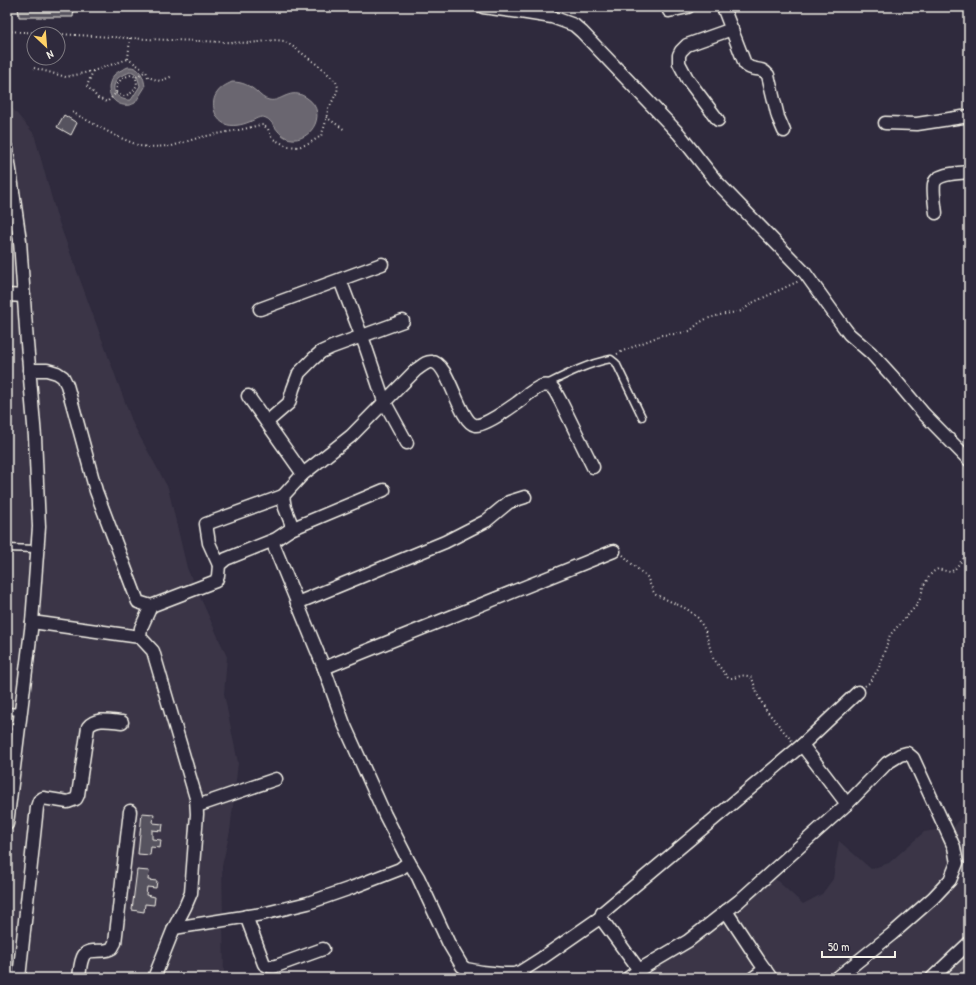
<svg xmlns="http://www.w3.org/2000/svg" width="976" height="985" viewBox="0 0 976 985" font-family="'Patrick Hand',sans-serif">
	<style>
		.built { fill: #3b3647 }
		.forest { fill: url(#forest-firs); stroke: #9c989c }
		.water { fill: #6a6670; stroke: #a19ea0; fill-rule: evenodd }
		.building { fill: #56525f; stroke: #f4f1e8 }
		.lines { fill: none; stroke-linecap: round; stroke-linejoin: round }
		.service-casing { stroke: #f4f1e8; stroke-width: 9 }
		.minor-casing { stroke: #f4f1e8; stroke-width: 15 }
		.path { stroke: #f4f1e8; stroke-width: 2; stroke-dasharray: 1 3; stroke-linecap: butt }
		.service { stroke: #2f2a3d; stroke-width: 6 }
		.minor { stroke: #2f2a3d; stroke-width: 12 }
	</style>
	<defs>
		<pattern id="forest-firs" width="22" height="20" patternUnits="userSpaceOnUse"><rect width="22" height="20" fill="#454050"/><path d="M5 1l3.5 6h-7zM16 11l3.5 6h-7z" fill="#605c69"/></pattern>
	</defs>
	<rect width="100%" height="100%" fill="#2f2a3d"/>
	<filter id="ink" filterUnits="userSpaceOnUse"><feTurbulence type="fractalNoise" baseFrequency=".025" numOctaves="2"/><feDisplacementMap in="SourceGraphic" scale="8" xChannelSelector="R" yChannelSelector="G"/><feConvolveMatrix kernelMatrix="1 2 1 2 8 2 1 2 1" color-interpolation-filters="sRGB"/></filter>
	<g filter="url(#ink)">
		<g class="built">
			<path d="M 7,102 L 34,134 L 57,217 L 133,424 L 168,488 L 187,568 L 227,657 L 224,694 L 238,763 L 230,831 L 222,866 L 224,978 L 7,978 Z"/>
			<path d="M 969,807 L 969,978 L 623,978 L 625,972 L 656,953 L 773,877 L 803,904 L 822,894 L 833,879 L 839,841 L 871,869 L 889,863 L 924,832 L 954,827 Z"/>
		</g>
		<path class="forest" d="M 969,930 L 969,978 L 946,978 L 948,974 Z"/>
		<g class="water">
			<path d="M 128,67 C 140,66 144,77 145,87 L 135,103 C 121,111 103,97 111,80 C 112,78 113,76 114,75 C 118,71 124,69 128,67 ZM 130,72 L 133,72 L 137,75 L 140,86 L 131,100 C 122,101 110,94 115,83 C 116,81 117,79 118,78 C 121,75 127,74 130,72 Z"/>
			<path d="M 232,82 C 242,82 249,85 257,92 C 261,96 264,99 269,100 C 281,103 290,86 307,98 C 331,114 307,148 285,137 C 277,133 272,120 266,118 C 260,115 255,120 249,122 C 242,125 232,127 225,124 C 214,119 210,102 217,93 C 221,87 226,85 232,82 Z"/>
		</g>
		<g class="building">
			<path d="M 18,7 L 74,7 L 73,17 L 19,17 Z"/>
			<path d="M 64,115 L 77,123 L 71,135 L 57,127 Z"/>
			<path d="M 142,813 L 154,814 L 153,823 L 163,824 L 162,831 L 152,830 L 152,839 L 161,840 L 160,848 L 151,847 L 150,855 L 138,854 Z"/>
			<path d="M 137,870 L 149,871 L 148,880 L 157,881 L 156,888 L 147,887 L 146,895 L 155,897 L 154,905 L 145,904 L 144,912 L 132,910 Z"/>
		</g>
		<g class="lines">
			<defs>
				<g id="service">
					<path d="M 547,384 C 567,374 589,363 611,359 L 616,363 L 642,417"/>
					<path d="M 7,548 L 37,549"/>
					<path d="M 7,711 L 21,712"/>
				</g>
				<g id="minor">
					<path d="M 483,7 L 520,12 L 552,17 L 574,25 L 582,32 L 679,134 L 716,181 L 805,273 L 843,326 L 849,334 L 871,353 L 893,377 L 924,414 L 969,460"/>
					<path d="M 723,7 L 745,64 C 753,73 760,65 768,75 L 778,117 L 784,131"/>
					<path d="M 669,11 L 688,7"/>
					<path d="M 718,120 L 688,80 L 679,63 L 679,55 L 681,51 L 687,45 L 732,29"/>
					<path d="M 885,123 L 917,124 L 969,116"/>
					<path d="M 7,149 L 20,241 L 27,343 L 35,437 L 39,527 L 32,622 L 7,824"/>
					<path d="M 936,213 C 935,206 933,190 934,184 C 936,173 960,173 969,172"/>
					<path d="M 340,280 L 365,345 L 384,401 L 407,443"/>
					<path d="M 7,295 L 24,296"/>
					<path d="M 260,309 L 382,264"/>
					<path d="M 29,370 L 47,370 L 57,373 L 63,377 L 67,385 L 74,410 L 96,491 L 138,602 L 151,606"/>
					<path d="M 248,396 L 303,474"/>
					<path d="M 267,422 L 289,403 L 293,389 L 299,373 L 313,359 L 321,352 L 332,347 L 403,321"/>
					<path d="M 291,529 L 384,490"/>
					<path d="M 272,541 L 324,668 L 614,551"/>
					<path d="M 219,565 L 209,543 L 206,524 L 283,496"/>
					<path d="M 297,603 L 445,542 L 486,521 L 509,502 L 525,497"/>
					<path d="M 32,622 L 140,637 L 153,651 L 196,798 L 197,814 L 191,893 L 185,907 L 174,928 L 154,978"/>
					<path d="M 140,637 L 141,628 L 151,606 L 216,581 L 218,576 L 219,565 L 226,559 L 276,539 L 291,529 L 291,523 L 285,508 L 283,496 L 303,474 L 351,436 L 416,370 C 421,367 426,361 432,362 C 449,362 459,422 475,425 C 483,427 510,408 517,403 C 525,397 533,389 542,386 C 545,385 548,386 551,386 L 555,391 L 561,402 L 593,467"/>
					<path d="M 802,745 L 847,804"/>
					<path d="M 197,806 L 276,779"/>
					<path d="M 409,862 L 418,877 L 449,944 L 462,966 L 466,969 L 482,972 L 503,974 L 514,974 L 520,972 L 542,958 L 601,917"/>
					<path d="M 726,911 L 759,961 L 771,978"/>
					<path d="M 246,916 L 264,964 C 268,967 271,967 276,966 L 323,949"/>
					<path d="M 174,928 L 262,914 L 308,903 L 351,888 L 400,869 L 409,862 L 385,815 L 344,724 L 324,668"/>
					<path d="M 639,970 L 603,921 L 601,917 L 602,913 L 802,745 L 858,692"/>
					<path d="M 19,978 L 37,807 L 39,801 L 43,798 L 68,802 L 76,799 L 78,795 L 88,727 C 96,717 111,721 122,722"/>
					<path d="M 79,978 C 80,971 80,961 84,955 C 90,947 104,954 112,948 C 113,947 114,944 115,943 L 130,811"/>
					<path d="M 628,978 L 639,970 L 688,941 L 739,901 L 847,804 L 887,763 L 900,755 L 907,753 L 913,758 L 954,847 L 957,863 L 950,880 L 933,898 L 892,934 L 837,978"/>
					<path d="M 753,978 L 765,969"/>
					<path d="M 932,978 L 969,943"/>
				</g>
			</defs>
			<use href="#service" class="service-casing"/>
			<use href="#minor" class="minor-casing"/>
			<g class="path">
				<path d="M 7,31 L 146,39 L 250,43 L 276,40 L 284,41 L 295,48 L 323,69 L 336,82 L 338,87 L 337,92 L 328,110 L 325,125 L 321,136 L 308,144 L 298,147 L 287,146 L 273,139 L 268,129 L 263,125 L 260,125 L 244,129 L 201,137 L 172,146 L 149,147 L 140,146 L 116,136 L 70,111"/>
				<path d="M 130,38 L 128,59 L 146,71 L 148,77 L 160,81 L 173,76"/>
				<path d="M 34,68 L 66,77 L 93,71 L 128,59"/>
				<path d="M 93,71 L 87,86 L 98,98 L 107,102 L 116,93 L 117,85 L 122,78 L 131,75 L 136,77"/>
				<path d="M 136,77 L 146,71"/>
				<path d="M 116,93 L 122,96 L 125,96 L 133,92 L 137,85 L 136,77"/>
				<path d="M 326,117 L 345,130"/>
				<path d="M 617,354 L 623,351 L 662,335 L 675,334 L 690,331 L 699,323 L 706,319 L 720,315 L 742,311 L 752,303 L 769,295 L 799,281"/>
				<path d="M 623,555 L 633,565 L 647,577 L 653,591 L 656,595 L 663,598 L 687,609 L 698,618 L 705,630 L 713,658 L 728,678 C 738,679 742,672 752,678 L 758,696 L 766,710 L 792,741"/>
				<path d="M 865,686 L 869,683 L 879,668 L 881,660 L 885,650 L 890,635 L 916,606 L 921,597 L 923,587 L 930,575 L 933,572 L 938,569 L 950,572 L 954,570 L 969,552"/>
			</g>
			<use href="#service" class="service"/>
			<use href="#minor" class="minor"/>
		</g>
	</g>
	<rect width="976" height="985" fill="none" stroke="#2f2a3d" stroke-width="24"/>
	<rect x="12" y="12" width="952" height="961" fill="none" stroke="#f4f1e8" stroke-width="1.5" filter="url(#ink)"/>
	<g transform="translate(46 46) rotate(154)"><circle r="19" fill="#2f2a3d" stroke="#7e7a81"/>
	<path d="M0-3L7 15L0 10L-7 15Z" fill="#ffd166"/>
	<text y="-6" font-size="11" font-weight="bold" text-anchor="middle" fill="#f4f1e8">N</text>
	</g>
	<path d="M822 951v6h73v-6" fill="none" stroke="#f4f1e8" stroke-width="2"/>
	<text x="828" y="951" font-size="12" fill="#f4f1e8" stroke="#2f2a3d" stroke-width="3" paint-order="stroke">50 m</text>
</svg>
